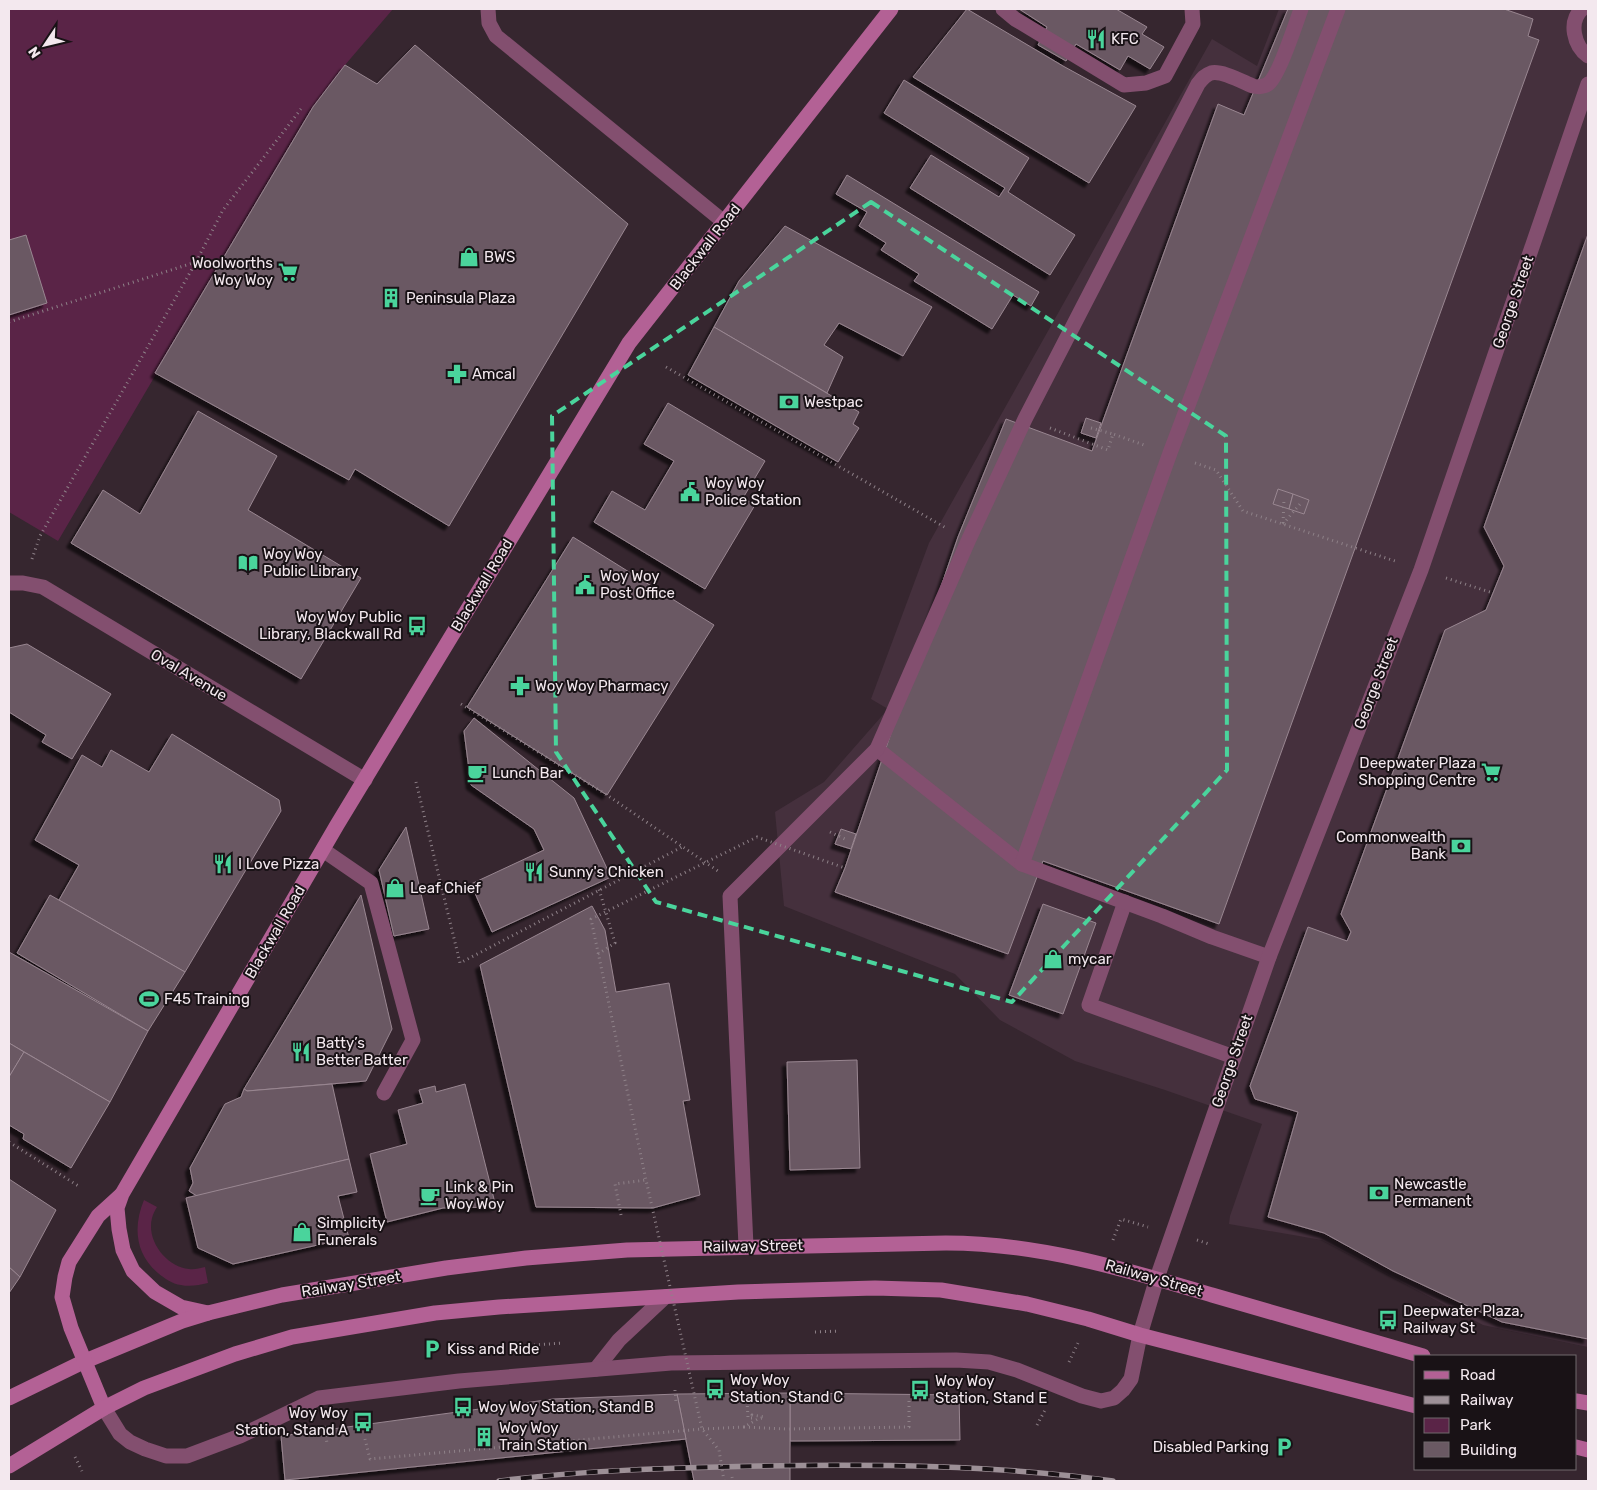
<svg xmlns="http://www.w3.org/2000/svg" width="1597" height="1490" viewBox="0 0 1597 1490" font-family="Rubik,sans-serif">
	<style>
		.built { fill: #45303d }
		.green { fill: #5a2447 }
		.building { fill: #6a5963; stroke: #998691; filter: url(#shadow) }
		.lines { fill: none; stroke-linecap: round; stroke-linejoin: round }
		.path { stroke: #8e8188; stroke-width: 3; stroke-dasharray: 1 4; stroke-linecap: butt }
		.lane { stroke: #834f6f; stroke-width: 15 }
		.street { stroke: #834f6f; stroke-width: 15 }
		.secondary { stroke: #b36195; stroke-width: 15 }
		.rail-casing { stroke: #9d9097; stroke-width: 5.5 }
		.rail { stroke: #191216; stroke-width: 4; stroke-dasharray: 11; stroke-linecap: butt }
		.path-bridge { stroke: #8e8188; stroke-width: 3; stroke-dasharray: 1 4; stroke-linecap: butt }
		.marked { fill: none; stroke: #4ad49c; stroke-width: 4; stroke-dasharray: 10 6; stroke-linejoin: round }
		.labels { text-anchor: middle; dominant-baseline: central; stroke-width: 4; stroke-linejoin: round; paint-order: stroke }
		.poi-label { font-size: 15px; fill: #f3e8ee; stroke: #191216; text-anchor: start }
		.street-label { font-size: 15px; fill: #f3e8ee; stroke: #191216 }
	</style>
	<defs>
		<filter id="shadow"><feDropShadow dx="-4.5" dy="4.5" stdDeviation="1" flood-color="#0009"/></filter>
	</defs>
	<rect width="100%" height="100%" fill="#36262f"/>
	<path class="built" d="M 1279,9 L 1588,9 L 1588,1347 L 1483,1325 L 1322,1240 L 1229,1224 L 1230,1216 L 1262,1124 L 1165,1090 L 1075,1061 L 1000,1020 L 955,974 L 784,906 L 775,812 L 824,782 L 888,709 L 871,699 L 929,543 L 1212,39 L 1257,66 Z"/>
	<g class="green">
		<path d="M 9,9 L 393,9 L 345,65 L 313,107 L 58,541 L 9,512 Z"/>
		<path d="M 144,1200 L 157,1207 C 155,1210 153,1214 152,1218 C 146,1241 167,1267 189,1269 C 194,1270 200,1268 205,1267 L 208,1283 C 199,1285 190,1287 181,1285 C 172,1284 164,1278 158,1273 C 135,1254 133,1226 144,1200 Z"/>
	</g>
	<g class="building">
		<path d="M 967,9 L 1063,66 L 1136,106 L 1089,183 L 913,77 Z"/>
		<path d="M 1019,9 L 1116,9 L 1147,27 L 1142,34 L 1164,47 L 1150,69 L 1128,56 L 1120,70 L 1076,44 L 1066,61 L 1038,45 L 1047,27 Z"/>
		<path d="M 1288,9 L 1504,9 L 1533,19 L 1528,36 L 1539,40 L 1219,924 L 1043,861 L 1008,954 L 835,892 L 845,868 L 958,537 L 1006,419 L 1092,451 L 1218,104 L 1244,115 Z"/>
		<path d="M 415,45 L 628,224 L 449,526 L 355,469 L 349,480 L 155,373 L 313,107 L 345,65 L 377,84 Z"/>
		<path d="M 904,80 L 1029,158 L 1008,192 L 1075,235 L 1050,275 L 910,188 L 931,155 L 999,197 L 1005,188 L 884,113 Z"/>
		<path d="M 847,175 L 1039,292 L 1031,306 L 1013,295 L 992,329 L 914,281 L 919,274 L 881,250 L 886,243 L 859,226 L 867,212 L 836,194 Z"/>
		<path d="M 785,226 L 932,307 L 903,356 L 839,323 L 824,345 L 843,357 L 827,393 L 714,327 L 739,281 Z"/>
		<path d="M 1588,234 L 1588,1339 L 1502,1322 L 1393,1271 L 1324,1233 L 1268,1217 L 1298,1112 L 1255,1099 L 1250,1086 L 1308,927 L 1347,941 L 1351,932 L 1341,914 L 1445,630 L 1486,610 L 1493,593 L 1504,566 L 1484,527 Z"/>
		<path d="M 26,235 L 47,303 L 9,315 L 9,240 Z"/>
		<path d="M 714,327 L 859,412 L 853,424 L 859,428 L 838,462 L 688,375 Z"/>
		<path d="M 668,403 L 765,461 L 743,498 L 755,505 L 705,589 L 594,522 L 612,491 L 645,510 L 674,461 L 644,444 Z"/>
		<path d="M 198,411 L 277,456 L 248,510 L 361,578 L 301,679 L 71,543 L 103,490 L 140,514 Z"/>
		<path d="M 1086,418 L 1101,423 L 1096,438 L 1081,433 Z"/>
		<path d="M 1278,489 L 1293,494 L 1289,509 L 1273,504 Z"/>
		<path d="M 1293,494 L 1309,500 L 1304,514 L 1289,509 Z"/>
		<path d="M 573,537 L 714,625 L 607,795 L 467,707 Z"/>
		<path d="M 27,644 L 111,694 L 72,759 L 42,742 L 46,735 L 9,712 L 9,648 Z"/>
		<path d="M 474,718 L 574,798 L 611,877 L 492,932 L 471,884 L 544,850 L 534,829 L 471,785 L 464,731 Z"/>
		<path d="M 172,734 L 279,800 L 281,811 L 185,972 L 59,900 L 79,865 L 35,840 L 82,755 L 102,767 L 111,750 L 149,772 Z"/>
		<path d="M 406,827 L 429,929 L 394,936 L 379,870 Z"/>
		<path d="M 841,829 L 856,834 L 851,849 L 835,844 Z"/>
		<path d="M 50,895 L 185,972 L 148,1031 L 17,953 Z"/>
		<path d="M 361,895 L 392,1029 L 366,1081 L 247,1091 L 244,1089 Z"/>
		<path d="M 1043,904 L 1096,923 L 1063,1014 L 1009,995 Z"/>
		<path d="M 592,906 L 605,930 L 616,992 L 669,983 L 690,1100 L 683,1101 L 700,1195 L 653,1208 L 536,1207 L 480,965 Z"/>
		<path d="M 9,952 L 148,1031 L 110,1102 L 9,1043 Z"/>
		<path d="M 9,1043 L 24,1052 L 9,1077 Z"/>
		<path d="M 24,1052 L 110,1102 L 71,1168 L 23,1139 L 24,1134 L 9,1125 L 9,1077 Z"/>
		<path d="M 857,1060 L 860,1168 L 790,1170 L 787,1062 Z"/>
		<path d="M 332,1084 L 349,1159 L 197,1196 L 189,1191 L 193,1183 L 190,1168 L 225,1104 L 241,1097 L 244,1089 L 247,1091 Z"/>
		<path d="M 465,1084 L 496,1207 L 443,1208 L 387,1222 L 370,1154 L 407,1144 L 398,1110 L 423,1103 L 419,1090 L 435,1086 L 436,1092 Z"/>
		<path d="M 349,1159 L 357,1192 L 338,1196 L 349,1238 L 233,1264 L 198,1248 L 186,1198 Z"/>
		<path d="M 9,1179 L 56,1210 L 20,1277 L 9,1267 Z"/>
		<path d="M 9,1267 L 20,1277 L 9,1293 Z"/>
		<path d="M 790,1393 L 959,1395 L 960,1440 L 790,1441 Z"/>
		<path d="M 790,1393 L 790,1481 L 694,1481 L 677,1394 Z"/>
		<path d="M 677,1394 L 686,1439 L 285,1480 L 281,1436 L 553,1399 Z"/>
	</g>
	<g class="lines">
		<g class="path">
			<path d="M 9,322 L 196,262"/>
			<path d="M 666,367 L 946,528"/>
			<path d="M 1050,428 L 1108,450 L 1113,434 L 1144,445"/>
			<path d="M 1091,428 L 1113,434"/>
			<path d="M 1195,463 L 1216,470 L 1243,511 L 1395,561"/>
			<path d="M 1283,523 L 1284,499"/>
			<path d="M 1283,524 L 1300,504"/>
			<path d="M 32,559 L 40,536 L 196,262 L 223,210 L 301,109"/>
			<path d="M 1446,578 L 1493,593"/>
			<path d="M 461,704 L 607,795 L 718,871"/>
			<path d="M 416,782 L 460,963 L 682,847"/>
			<path d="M 830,832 L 845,839"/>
			<path d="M 598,954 L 615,943 L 599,889"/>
			<path d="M 9,1142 L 80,1187"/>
			<path d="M 621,1215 L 615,1184 L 646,1180"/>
			<path d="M 1113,1240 L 1121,1219 L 1148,1227"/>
			<path d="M 1197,1240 L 1209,1244"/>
			<path d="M 815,1332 L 840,1331"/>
			<path d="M 534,1345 L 563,1343"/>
			<path d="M 1069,1362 L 1078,1343"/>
			<path d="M 675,1390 L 676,1402"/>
			<path d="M 747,1401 L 748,1418 L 753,1418 L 752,1415 L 765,1417"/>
			<path d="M 1037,1425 L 1045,1410"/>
			<path d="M 324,1426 L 327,1443"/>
			<path d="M 744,1427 L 787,1429 L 909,1427 L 909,1401"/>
			<path d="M 365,1439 L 370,1459 L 702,1429 L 744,1427 L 758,1419 L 765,1417"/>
			<path d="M 75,1457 L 82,1471"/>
			<path d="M 732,1477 L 733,1481"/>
		</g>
		<g class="lane">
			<path d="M 488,9 L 489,23 L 496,36 L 724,222"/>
			<path d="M 1003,9 L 1015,19 L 1124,85 L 1146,83 L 1165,76 L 1193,24 L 1192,9"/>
			<path d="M 1582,9 C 1568,22 1574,46 1588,56"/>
			<path d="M 877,749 L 1022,864"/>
			<path d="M 323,850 L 371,883 L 413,1040 L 384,1093"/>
			<path d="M 1125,902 L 1089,1005 L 1234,1057"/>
			<path d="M 1269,957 L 1212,937 L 1162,916 L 1022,864 L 1170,453 L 1338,9"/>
			<path d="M 746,1246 L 730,896 L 877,749 L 969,539 L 1025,419 L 1198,84 C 1202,79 1205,75 1211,73 C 1221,70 1243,82 1253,86 C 1258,87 1264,87 1268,84 C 1278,78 1296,23 1301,9"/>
			<path d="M 596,1369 L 619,1340 L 665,1297"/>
			<path d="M 104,1408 L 120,1434 L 130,1442 L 145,1449 L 166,1456 L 187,1456 L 240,1436 L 319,1398 L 459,1381 L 671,1363 L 956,1360 L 989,1362 L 1017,1370 L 1082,1396 L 1101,1401 L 1114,1398 L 1123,1390 L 1131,1379 L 1140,1335 L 1157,1278"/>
		</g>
		<g class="street">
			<path d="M 9,583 L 23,583 L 43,587 L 365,780"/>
			<path d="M 1157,1278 L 1269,957 L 1421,570 L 1588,84"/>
		</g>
		<g class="secondary">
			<path d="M 208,1313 L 181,1307 L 155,1292 L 133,1271 L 123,1250 L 119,1229 L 117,1208 L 122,1194 L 337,825 L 629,343 L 891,9"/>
			<path d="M 9,1398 L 83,1362 L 182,1321 L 208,1313 L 282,1295 L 446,1268 L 526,1258 L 627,1250 L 946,1243 C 1038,1243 1124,1269 1212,1295 C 1282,1315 1353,1336 1423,1356"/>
			<path d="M 1576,1401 L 1588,1403"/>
			<path d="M 104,1408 L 71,1328 L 62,1297 L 65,1277 L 69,1262 L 98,1216 L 121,1195"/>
			<path d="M 1576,1447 L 1588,1450"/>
			<path d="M 9,1466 L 104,1408 L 144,1388 L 235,1354 L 292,1337 L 435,1313 L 499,1307 L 738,1292 L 875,1288 L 941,1290 L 1027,1304 L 1088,1319 L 1140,1335 L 1416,1406"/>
		</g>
		<defs>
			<path id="rail" d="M 499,1481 C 585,1470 672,1468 759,1466 C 877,1464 996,1465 1113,1481"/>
		</defs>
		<use href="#rail" class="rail-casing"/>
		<use href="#rail" class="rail"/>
		<path class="path-bridge" d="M 724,1481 L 719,1450 L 702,1429 L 646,1180 L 591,919 L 757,837 L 845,868"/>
	</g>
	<path class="marked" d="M 871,202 L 1226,436 L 1227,770 L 1012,1002 L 656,902 L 556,752 L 552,416 Z"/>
	<defs>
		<symbol id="restaurant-bare" viewBox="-9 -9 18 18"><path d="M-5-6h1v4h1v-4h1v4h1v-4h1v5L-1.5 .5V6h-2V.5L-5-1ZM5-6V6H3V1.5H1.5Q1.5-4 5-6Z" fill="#4ad49c" stroke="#191216" stroke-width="2.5" paint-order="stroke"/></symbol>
		<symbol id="shop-bare" viewBox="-9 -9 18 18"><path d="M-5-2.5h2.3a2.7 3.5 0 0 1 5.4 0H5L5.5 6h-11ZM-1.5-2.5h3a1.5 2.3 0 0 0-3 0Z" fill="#4ad49c" stroke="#191216" stroke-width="2.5" paint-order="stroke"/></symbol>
		<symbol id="supermarket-bare" viewBox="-9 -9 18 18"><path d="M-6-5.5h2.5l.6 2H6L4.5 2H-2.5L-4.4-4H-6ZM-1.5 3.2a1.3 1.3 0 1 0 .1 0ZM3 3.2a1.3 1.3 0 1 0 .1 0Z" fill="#4ad49c" stroke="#191216" stroke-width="2.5" paint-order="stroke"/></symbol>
		<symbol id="building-bare" viewBox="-9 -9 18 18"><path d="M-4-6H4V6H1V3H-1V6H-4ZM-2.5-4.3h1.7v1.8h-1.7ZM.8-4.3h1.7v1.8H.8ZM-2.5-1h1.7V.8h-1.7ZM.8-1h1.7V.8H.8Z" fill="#4ad49c" stroke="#191216" stroke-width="2.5" paint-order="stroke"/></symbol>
		<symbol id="pharmacy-bare" viewBox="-9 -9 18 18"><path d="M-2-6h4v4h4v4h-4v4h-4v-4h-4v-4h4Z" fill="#4ad49c" stroke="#191216" stroke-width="2.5" paint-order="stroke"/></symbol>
		<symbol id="bank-bare" viewBox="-9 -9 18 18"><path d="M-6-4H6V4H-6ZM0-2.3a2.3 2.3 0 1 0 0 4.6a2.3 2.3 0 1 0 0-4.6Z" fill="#4ad49c" stroke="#191216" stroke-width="2.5" paint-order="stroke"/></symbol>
		<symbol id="civic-bare" viewBox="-9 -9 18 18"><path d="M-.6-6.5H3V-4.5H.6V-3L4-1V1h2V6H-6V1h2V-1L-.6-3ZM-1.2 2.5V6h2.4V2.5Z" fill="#4ad49c" stroke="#191216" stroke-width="2.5" paint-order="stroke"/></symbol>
		<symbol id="library-bare" viewBox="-9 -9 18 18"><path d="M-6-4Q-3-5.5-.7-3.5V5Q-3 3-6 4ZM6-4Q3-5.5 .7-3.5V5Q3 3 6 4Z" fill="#4ad49c" stroke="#191216" stroke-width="2.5" paint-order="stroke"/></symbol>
		<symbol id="bus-bare" viewBox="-9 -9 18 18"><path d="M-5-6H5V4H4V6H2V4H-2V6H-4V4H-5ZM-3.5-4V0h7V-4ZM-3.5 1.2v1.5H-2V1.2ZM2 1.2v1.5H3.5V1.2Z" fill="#4ad49c" stroke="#191216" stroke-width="2.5" paint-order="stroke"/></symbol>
		<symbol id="cafe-bare" viewBox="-9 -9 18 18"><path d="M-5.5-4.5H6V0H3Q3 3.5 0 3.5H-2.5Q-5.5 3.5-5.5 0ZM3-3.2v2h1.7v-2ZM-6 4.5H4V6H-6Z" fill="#4ad49c" stroke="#191216" stroke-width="2.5" paint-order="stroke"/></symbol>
		<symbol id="stadium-bare" viewBox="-9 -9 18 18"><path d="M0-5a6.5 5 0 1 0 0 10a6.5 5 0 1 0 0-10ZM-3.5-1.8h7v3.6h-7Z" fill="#4ad49c" stroke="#191216" stroke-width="2.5" paint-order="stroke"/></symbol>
		<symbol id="parking-bare" viewBox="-9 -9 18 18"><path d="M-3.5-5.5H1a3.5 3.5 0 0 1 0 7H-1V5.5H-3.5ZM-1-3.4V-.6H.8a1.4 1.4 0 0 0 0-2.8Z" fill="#4ad49c" stroke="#191216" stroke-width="2.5" paint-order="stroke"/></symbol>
	</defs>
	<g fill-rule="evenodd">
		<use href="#restaurant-bare" x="1082" y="25" width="28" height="28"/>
		<use href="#shop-bare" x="455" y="243" width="28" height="28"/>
		<use href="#supermarket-bare" x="274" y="258" width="28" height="28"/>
		<use href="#building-bare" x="377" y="284" width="28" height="28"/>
		<use href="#pharmacy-bare" x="443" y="360" width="28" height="28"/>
		<use href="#bank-bare" x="775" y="388" width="28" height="28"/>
		<use href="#civic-bare" x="676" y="478" width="28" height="28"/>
		<use href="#library-bare" x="234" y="549" width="28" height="28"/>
		<use href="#civic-bare" x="571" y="571" width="28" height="28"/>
		<use href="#bus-bare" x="403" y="612" width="28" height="28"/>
		<use href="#pharmacy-bare" x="506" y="672" width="28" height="28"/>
		<use href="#supermarket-bare" x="1477" y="758" width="28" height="28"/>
		<use href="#cafe-bare" x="463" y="759" width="28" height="28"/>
		<use href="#bank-bare" x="1447" y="832" width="28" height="28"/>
		<use href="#restaurant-bare" x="209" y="850" width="28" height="28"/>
		<use href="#restaurant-bare" x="520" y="858" width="28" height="28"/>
		<use href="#shop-bare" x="381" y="874" width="28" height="28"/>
		<use href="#shop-bare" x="1039" y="945" width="28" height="28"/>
		<use href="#stadium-bare" x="135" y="985" width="28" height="28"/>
		<use href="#restaurant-bare" x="287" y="1038" width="28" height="28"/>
		<use href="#bank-bare" x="1365" y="1179" width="28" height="28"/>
		<use href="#cafe-bare" x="416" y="1182" width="28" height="28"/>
		<use href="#shop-bare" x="288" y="1218" width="28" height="28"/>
		<use href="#bus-bare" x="1374" y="1306" width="28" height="28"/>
		<use href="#parking-bare" x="418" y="1335" width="28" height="28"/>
		<use href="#bus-bare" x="701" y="1375" width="28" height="28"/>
		<use href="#bus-bare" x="906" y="1376" width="28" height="28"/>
		<use href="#bus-bare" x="449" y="1393" width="28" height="28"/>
		<use href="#bus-bare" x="349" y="1408" width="28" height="28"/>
		<use href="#building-bare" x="470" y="1423" width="28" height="28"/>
		<use href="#parking-bare" x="1270" y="1433" width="28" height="28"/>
	</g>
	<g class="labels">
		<g class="poi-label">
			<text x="1111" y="39">KFC</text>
			<text x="484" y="257">BWS</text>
			<text x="273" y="263" text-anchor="end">Woolworths<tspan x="273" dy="17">Woy Woy</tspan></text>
			<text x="406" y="298">Peninsula Plaza</text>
			<text x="472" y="374">Amcal</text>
			<text x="804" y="402">Westpac</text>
			<text x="705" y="483">Woy Woy<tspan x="705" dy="17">Police Station</tspan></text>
			<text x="263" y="554">Woy Woy<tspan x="263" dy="17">Public Library</tspan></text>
			<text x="600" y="576">Woy Woy<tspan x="600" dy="17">Post Office</tspan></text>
			<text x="402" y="617" text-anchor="end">Woy Woy Public<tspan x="402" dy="17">Library, Blackwall Rd</tspan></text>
			<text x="535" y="686">Woy Woy Pharmacy</text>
			<text x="1476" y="763" text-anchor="end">Deepwater Plaza<tspan x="1476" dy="17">Shopping Centre</tspan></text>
			<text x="492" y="773">Lunch Bar</text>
			<text x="1446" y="837" text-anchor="end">Commonwealth<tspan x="1446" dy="17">Bank</tspan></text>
			<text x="238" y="864">I Love Pizza</text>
			<text x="549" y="872">Sunny's Chicken</text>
			<text x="410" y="888">Leaf Chief</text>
			<text x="1068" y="959">mycar</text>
			<text x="164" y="999">F45 Training</text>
			<text x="316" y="1043">Batty’s<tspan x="316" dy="17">Better Batter</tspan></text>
			<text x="1394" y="1184">Newcastle<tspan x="1394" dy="17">Permanent</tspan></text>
			<text x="445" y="1187">Link &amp; Pin<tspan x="445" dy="17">Woy Woy</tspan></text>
			<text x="317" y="1223">Simplicity<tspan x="317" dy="17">Funerals</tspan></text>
			<text x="1403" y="1311">Deepwater Plaza,<tspan x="1403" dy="17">Railway St</tspan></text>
			<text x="447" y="1349">Kiss and Ride</text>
			<text x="730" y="1380">Woy Woy<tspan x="730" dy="17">Station, Stand C</tspan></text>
			<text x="935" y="1381">Woy Woy<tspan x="935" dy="17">Station, Stand E</tspan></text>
			<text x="478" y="1407">Woy Woy Station, Stand B</text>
			<text x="348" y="1413" text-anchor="end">Woy Woy<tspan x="348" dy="17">Station, Stand A</tspan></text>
			<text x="499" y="1428">Woy Woy<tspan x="499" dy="17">Train Station</tspan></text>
			<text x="1269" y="1447" text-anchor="end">Disabled Parking</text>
		</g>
		<g class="street-label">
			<text transform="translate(705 247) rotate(-52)">Blackwall Road</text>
			<text transform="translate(1513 302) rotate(-71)">George Street</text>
			<text transform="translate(482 585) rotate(-59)">Blackwall Road</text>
			<text transform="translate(189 675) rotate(31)">Oval Avenue</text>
			<text transform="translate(1376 683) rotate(-69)">George Street</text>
			<text transform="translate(275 932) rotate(-60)">Blackwall Road</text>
			<text transform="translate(1232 1061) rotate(-71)">George Street</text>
			<text transform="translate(753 1246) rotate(-1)">Railway Street</text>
			<text transform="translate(1154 1278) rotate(16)">Railway Street</text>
			<text transform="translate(351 1284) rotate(-9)">Railway Street</text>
		</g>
	</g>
	<rect width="1597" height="1490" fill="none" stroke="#f3e8ee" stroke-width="20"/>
	<rect x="1414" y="1355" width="162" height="115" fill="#191216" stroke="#70686c"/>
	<rect x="1424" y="1371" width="25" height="8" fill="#b36195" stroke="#70686c"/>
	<text x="1460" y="1380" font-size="15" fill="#f3e8ee">Road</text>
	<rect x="1424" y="1396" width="25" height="8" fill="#9d9097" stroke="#70686c"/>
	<text x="1460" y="1405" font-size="15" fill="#f3e8ee">Railway</text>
	<rect x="1424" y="1418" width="25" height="15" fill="#5a2447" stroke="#70686c"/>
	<text x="1460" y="1430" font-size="15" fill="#f3e8ee">Park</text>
	<rect x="1424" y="1442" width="25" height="15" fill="#6a5963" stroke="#70686c"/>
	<text x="1460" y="1455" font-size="15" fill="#f3e8ee">Building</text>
	<g transform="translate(45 45) rotate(235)" stroke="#191216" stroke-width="4" paint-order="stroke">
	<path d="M0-4L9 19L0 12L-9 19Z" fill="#f3e8ee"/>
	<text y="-8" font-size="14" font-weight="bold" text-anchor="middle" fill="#f3e8ee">N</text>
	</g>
</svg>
